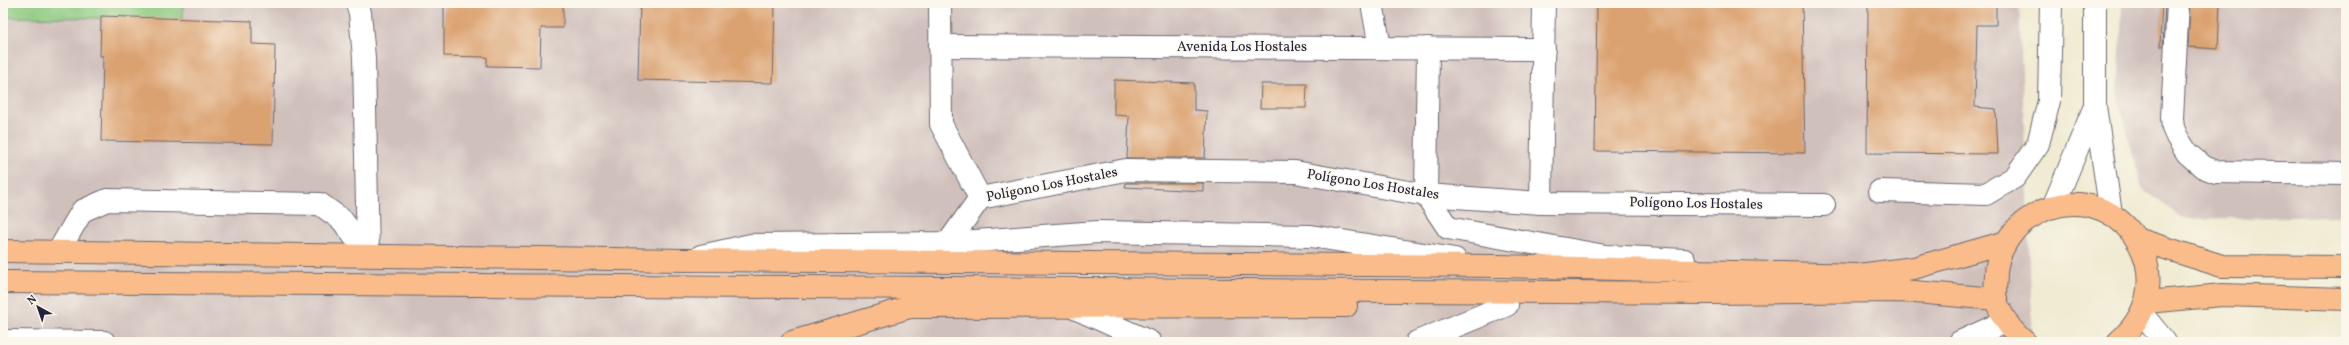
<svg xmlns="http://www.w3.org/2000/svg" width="2349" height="345" viewBox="0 0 2349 345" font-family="Vollkorn,serif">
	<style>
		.industrial { fill: #d0c0bc }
		.green { fill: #8cc980; stroke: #57765e }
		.building { fill: #dba271 }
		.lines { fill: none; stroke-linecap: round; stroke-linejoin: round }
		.minor-casing { stroke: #6a6870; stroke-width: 24 }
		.major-casing { stroke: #6a6870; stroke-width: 24 }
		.minor { stroke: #fff; stroke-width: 22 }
		.major { stroke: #f9bc8a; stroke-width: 22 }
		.labels { text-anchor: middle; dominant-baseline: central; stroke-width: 3; stroke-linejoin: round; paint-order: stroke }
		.street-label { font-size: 14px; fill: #22223b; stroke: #fbf7ec }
	</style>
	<rect width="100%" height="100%" fill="#fbf7ec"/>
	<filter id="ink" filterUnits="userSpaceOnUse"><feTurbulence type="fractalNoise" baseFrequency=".025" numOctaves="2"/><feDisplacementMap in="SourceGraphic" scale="8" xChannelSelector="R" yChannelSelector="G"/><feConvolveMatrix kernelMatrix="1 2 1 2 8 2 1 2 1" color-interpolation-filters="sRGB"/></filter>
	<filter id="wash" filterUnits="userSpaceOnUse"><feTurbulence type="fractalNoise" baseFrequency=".012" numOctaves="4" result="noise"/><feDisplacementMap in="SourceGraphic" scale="16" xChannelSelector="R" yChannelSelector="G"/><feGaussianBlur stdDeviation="0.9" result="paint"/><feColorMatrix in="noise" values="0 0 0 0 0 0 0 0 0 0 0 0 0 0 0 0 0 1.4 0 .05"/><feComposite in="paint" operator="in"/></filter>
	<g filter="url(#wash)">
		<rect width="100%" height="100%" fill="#f0ebd2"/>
		<g class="industrial">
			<path d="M 3,3 L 2019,3 L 2033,342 L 3,342 Z"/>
			<path d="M 2122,3 L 2346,3 L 2346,216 L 2183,219 L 2142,188 L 2118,99 Z"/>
		</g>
		<path class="green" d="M 3,3 L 183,3 L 183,19 L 3,17 Z"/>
		<g id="blocks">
			<g class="building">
				<path d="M 444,3 L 563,3 L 563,28 L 541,28 L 540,67 L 487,66 L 487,57 L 444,56 Z"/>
				<path d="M 640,3 L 775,3 L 773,83 L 638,80 Z"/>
				<path d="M 1597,3 L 1802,3 L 1805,153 L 1595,151 Z"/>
				<path d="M 1868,3 L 1996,3 L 1996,25 L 1977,25 L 1975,107 L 1996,109 L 1998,154 L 1867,153 Z"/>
				<path d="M 2162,3 L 2165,3 L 2163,46 L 2160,46 Z"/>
				<path d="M 2190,3 L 2220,3 L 2218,49 L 2188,47 Z"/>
				<path d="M 101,16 L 252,21 L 252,44 L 275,45 L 273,144 L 101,141 L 103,56 L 100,56 Z"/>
				<path d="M 1114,80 L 1194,83 L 1194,110 L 1207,111 L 1205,158 L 1127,158 L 1129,116 L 1114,115 Z"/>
				<path d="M 1261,84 L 1307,84 L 1306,108 L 1260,108 Z"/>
				<path d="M 1126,183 L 1203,183 L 1203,191 L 1125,187 Z"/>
			</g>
		</g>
	</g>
	<g filter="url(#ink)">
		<use href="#blocks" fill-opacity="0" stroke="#6a6870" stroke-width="1"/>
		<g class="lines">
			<defs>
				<g id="minor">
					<path d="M 357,3 L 360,13 L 364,58 L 368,255"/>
					<path d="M 940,3 L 941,124 L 980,198"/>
					<path d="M 1372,3 L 1380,48"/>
					<path d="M 2095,3 L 2095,106 L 2111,214"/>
					<path d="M 2178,3 L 2172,118 L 2173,128 L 2177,137 L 2187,153 L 2203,167 L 2216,172 L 2346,174"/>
					<path d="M 940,46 L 1544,49"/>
					<path d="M 1428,48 L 1426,195 L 1448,228 L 1605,256 L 1684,260"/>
					<path d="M 1880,191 L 1986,194 L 2015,177 L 2038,144 L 2049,101 L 2051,3"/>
					<path d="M 1541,203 L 1544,3"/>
					<path d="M 2053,207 L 2095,106"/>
					<path d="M 948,243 L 980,198 L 1126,170 L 1295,172 L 1426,195 L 1541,203 L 1824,205"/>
					<path d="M 58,252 L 82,211 L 107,200 L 320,204 L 342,220 L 368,255"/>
					<path d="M 701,256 L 751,245 L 948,243 L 1098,232 L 1311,236 L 1455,259"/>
					<path d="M 1068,305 L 1150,342"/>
					<path d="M 2142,314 L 2165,342"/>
					<path d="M 3,341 L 104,342"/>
					<path d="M 1417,342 L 1507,305"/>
					<path d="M 1960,342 L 2006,321"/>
				</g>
				<g id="major">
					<path d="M 2137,239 L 2222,266 L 2346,267"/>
					<path d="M 3,251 L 686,260 L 1500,266 L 1858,275 L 1914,268 L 2006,242"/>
					<path d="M 3,282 L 1709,293 L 1903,291 L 1996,299"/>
					<path d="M 2147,302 L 2222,295 L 2346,299"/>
					<path d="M 792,342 L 910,307 L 1346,306"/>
					<path d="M 2025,342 C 2012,332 2001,316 1996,300 C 1994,292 1996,281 1996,273 C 1997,254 2009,233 2025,221 C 2107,161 2197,273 2118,342"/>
				</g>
			</defs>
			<use href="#minor" class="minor-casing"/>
			<use href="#major" class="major-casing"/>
			<use href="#minor" class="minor"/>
			<use href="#major" class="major"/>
		</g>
	</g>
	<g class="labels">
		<g class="street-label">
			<text x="1242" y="47">Avenida Los Hostales</text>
			<text transform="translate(1052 185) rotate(-11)">Polígono Los Hostales</text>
			<text transform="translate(1373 185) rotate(9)">Polígono Los Hostales</text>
			<text transform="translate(1696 204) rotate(1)">Polígono Los Hostales</text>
		</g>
	</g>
	<rect width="2349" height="345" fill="none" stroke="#fbf7ec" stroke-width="16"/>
	<g transform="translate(38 307) rotate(320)" stroke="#fbf7ec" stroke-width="3" paint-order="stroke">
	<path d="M0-3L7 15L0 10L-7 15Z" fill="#22223b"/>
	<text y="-6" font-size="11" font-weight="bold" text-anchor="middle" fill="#22223b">N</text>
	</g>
</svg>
